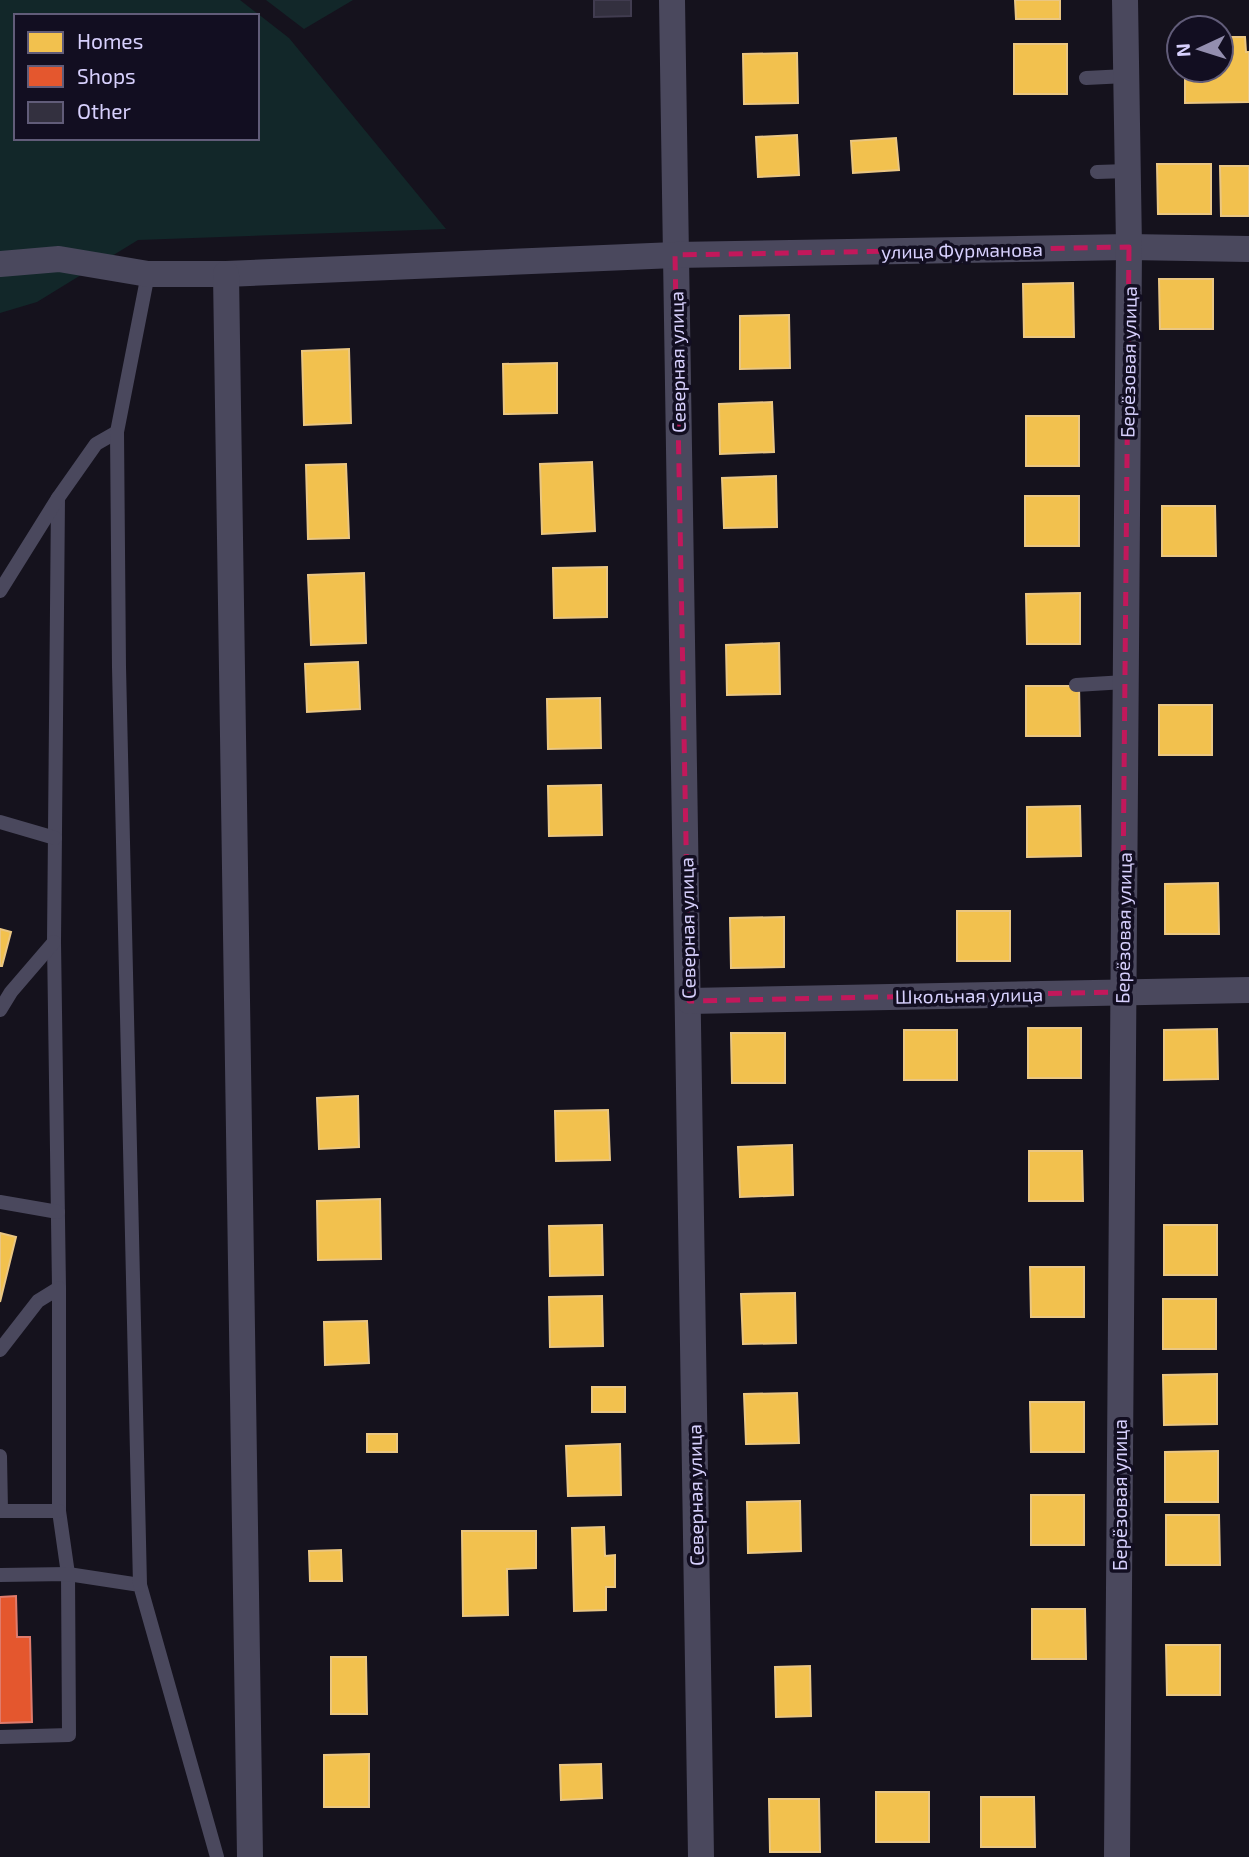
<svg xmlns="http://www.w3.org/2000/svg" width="1249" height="1857" viewBox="0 0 1249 1857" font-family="'Exo 2',sans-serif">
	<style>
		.green { fill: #122729; fill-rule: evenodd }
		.homes { fill: #f2c14e; stroke: #eac682; stroke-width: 2 }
		.shops { fill: #e4572e; stroke: #e07b6c; stroke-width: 2 }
		.building { fill: #33303f; stroke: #413c50; stroke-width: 2 }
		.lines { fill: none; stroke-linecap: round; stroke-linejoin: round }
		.lane { stroke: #4a485d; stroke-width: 14 }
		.street { stroke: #4a485d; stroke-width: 26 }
		.marked { fill: none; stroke: #c2185b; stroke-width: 5; stroke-dasharray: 14 9; stroke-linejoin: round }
		.labels { text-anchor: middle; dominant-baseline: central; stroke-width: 7; stroke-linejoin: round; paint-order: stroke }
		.street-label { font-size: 19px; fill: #d7d0fd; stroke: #120e21 }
	</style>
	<rect width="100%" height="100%" fill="#15121d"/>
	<g class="green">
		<path d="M 0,0 L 240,0 L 289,38 L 446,229 L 138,240 L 37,302 L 0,313 ZM 16,16 L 257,16 L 257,138 L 16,138 Z"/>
		<path d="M 266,0 L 353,0 L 304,29 Z"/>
	</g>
	<g class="homes">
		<path d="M 1015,0 L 1060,0 L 1060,19 L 1016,19 Z"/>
		<path d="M 1221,37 L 1245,37 L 1246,52 L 1249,52 L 1249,102 L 1185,103 L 1185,70 L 1221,70 Z"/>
		<rect x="1014" y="44" width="53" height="50"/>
		<path d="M 797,53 L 798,103 L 744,104 L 743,54 Z"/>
		<path d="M 797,135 L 799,175 L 758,177 L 756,137 Z"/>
		<path d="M 896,138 L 899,170 L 853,173 L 851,141 Z"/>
		<path d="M 1157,164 L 1211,164 L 1211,214 L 1158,214 Z"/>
		<path d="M 1220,166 L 1249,166 L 1249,216 L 1221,216 Z"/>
		<path d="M 1159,279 L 1213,279 L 1213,329 L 1160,329 Z"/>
		<path d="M 1073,283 L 1074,337 L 1024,337 L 1023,284 Z"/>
		<path d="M 789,315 L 790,368 L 740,369 L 740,316 Z"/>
		<path d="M 349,349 L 351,423 L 304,425 L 302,351 Z"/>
		<path d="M 557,363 L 557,413 L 504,414 L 503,364 Z"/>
		<path d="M 772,402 L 774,452 L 720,454 L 719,404 Z"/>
		<rect x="1026" y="416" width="53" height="50"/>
		<path d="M 592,462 L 595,531 L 542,534 L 540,464 Z"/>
		<path d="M 346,464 L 349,538 L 308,539 L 306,465 Z"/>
		<path d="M 776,476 L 777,527 L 724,528 L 722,478 Z"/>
		<rect x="1025" y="496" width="54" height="50"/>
		<path d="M 1162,506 L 1215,506 L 1216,556 L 1162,556 Z"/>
		<path d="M 607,567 L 607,617 L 554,618 L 553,568 Z"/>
		<path d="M 364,573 L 366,643 L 311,645 L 308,575 Z"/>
		<path d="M 1080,593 L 1080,644 L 1027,644 L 1026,594 Z"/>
		<path d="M 779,643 L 780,694 L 727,695 L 726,645 Z"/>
		<path d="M 358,662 L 360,709 L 307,712 L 305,664 Z"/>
		<path d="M 1026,686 L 1079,686 L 1080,736 L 1026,736 Z"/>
		<path d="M 600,698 L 601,748 L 548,749 L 547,699 Z"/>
		<rect x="1159" y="705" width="53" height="50"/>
		<path d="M 601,785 L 602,835 L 549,836 L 548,786 Z"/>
		<path d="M 1080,806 L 1081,856 L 1027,857 L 1027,807 Z"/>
		<path d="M 1218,883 L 1219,934 L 1165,934 L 1165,884 Z"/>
		<rect x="957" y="911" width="53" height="50"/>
		<path d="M 784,917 L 784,967 L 731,968 L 730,918 Z"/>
		<path d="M 0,929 L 11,932 L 2,966 L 0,966 Z"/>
		<rect x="1028" y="1028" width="53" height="50"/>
		<path d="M 1217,1029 L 1218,1079 L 1164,1080 L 1164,1030 Z"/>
		<rect x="904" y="1030" width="53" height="50"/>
		<path d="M 731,1033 L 785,1033 L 785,1083 L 732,1083 Z"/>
		<path d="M 358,1096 L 359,1147 L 319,1149 L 317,1098 Z"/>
		<path d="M 608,1110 L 610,1160 L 556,1161 L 555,1111 Z"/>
		<path d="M 792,1145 L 793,1195 L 740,1197 L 738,1147 Z"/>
		<path d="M 1029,1151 L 1082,1151 L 1083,1201 L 1029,1201 Z"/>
		<path d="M 380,1199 L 381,1259 L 318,1260 L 317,1201 Z"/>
		<path d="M 602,1225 L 603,1275 L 550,1276 L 549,1226 Z"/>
		<rect x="1164" y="1225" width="53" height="50"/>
		<path d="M 0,1233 L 16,1237 L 0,1302 Z"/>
		<path d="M 1030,1267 L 1084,1267 L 1084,1317 L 1031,1317 Z"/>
		<path d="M 795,1293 L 796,1343 L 743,1344 L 741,1294 Z"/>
		<path d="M 602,1296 L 603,1346 L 550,1347 L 549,1297 Z"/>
		<rect x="1163" y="1299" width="53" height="50"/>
		<path d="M 367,1321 L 369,1363 L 325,1365 L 324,1322 Z"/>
		<path d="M 1217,1374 L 1217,1424 L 1164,1425 L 1163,1375 Z"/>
		<rect x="592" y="1387" width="33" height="25"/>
		<path d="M 797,1393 L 799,1443 L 746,1444 L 744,1394 Z"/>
		<path d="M 1030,1402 L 1084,1402 L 1084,1452 L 1031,1452 Z"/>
		<rect x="367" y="1434" width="30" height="18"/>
		<path d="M 620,1444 L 621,1495 L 568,1496 L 566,1446 Z"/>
		<path d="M 1218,1451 L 1218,1502 L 1165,1502 L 1165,1452 Z"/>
		<rect x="1031" y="1495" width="53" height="50"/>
		<path d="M 800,1501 L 801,1551 L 748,1553 L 747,1502 Z"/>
		<path d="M 1166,1515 L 1219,1515 L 1220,1565 L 1166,1565 Z"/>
		<path d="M 604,1527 L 605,1556 L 615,1555 L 615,1587 L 606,1587 L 606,1610 L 574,1611 L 572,1528 Z"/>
		<path d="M 462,1531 L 536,1531 L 536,1568 L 507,1569 L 508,1615 L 463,1616 Z"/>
		<path d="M 341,1550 L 342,1581 L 310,1581 L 309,1551 Z"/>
		<path d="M 1032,1609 L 1085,1609 L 1086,1659 L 1032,1659 Z"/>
		<path d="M 1166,1645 L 1220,1645 L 1220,1695 L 1167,1695 Z"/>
		<path d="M 331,1657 L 366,1657 L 367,1714 L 331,1714 Z"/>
		<path d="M 810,1666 L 811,1716 L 776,1717 L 775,1667 Z"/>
		<path d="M 369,1754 L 369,1807 L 324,1807 L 324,1755 Z"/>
		<path d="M 601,1764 L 602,1798 L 561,1800 L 560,1765 Z"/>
		<rect x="876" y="1792" width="53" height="50"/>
		<path d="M 981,1797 L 1034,1797 L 1035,1847 L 981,1847 Z"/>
		<path d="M 769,1799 L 819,1799 L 820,1852 L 770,1852 Z"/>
	</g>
	<path class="shops" d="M 16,1596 L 17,1637 L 30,1637 L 32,1722 L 0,1723 L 0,1597 Z"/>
	<path class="building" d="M 594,0 L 631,0 L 631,16 L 594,17 Z"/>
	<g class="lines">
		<g class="lane">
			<path d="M 1086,78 L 1126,76"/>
			<path d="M 1097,172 L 1127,171"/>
			<path d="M 58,498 L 54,942 L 59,1288"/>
			<path d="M 0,591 L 58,498 L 96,444 L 117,432"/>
			<path d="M 1076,685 L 1125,682"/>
			<path d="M 0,822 L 55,838"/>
			<path d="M 0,1010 L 11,992 L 54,942"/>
			<path d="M 0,1202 L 58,1212"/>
			<path d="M 0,1350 L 38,1301 L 59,1288 L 59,1511 L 68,1574 L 69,1735 L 0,1737"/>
			<path d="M 0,1456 L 1,1511"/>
			<path d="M 0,1511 L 59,1511"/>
			<path d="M 0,1575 L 68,1574 L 140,1585 L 217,1857"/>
			<path d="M 140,1585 L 119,667 L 117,432 L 148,274"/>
		</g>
		<g class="street">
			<path d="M 672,0 L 701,1857"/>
			<path d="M 0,264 L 59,259 L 148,274 L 226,274 L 675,255 L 1129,247 L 1249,249"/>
			<path d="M 226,274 L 250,1857"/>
			<path d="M 689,1001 L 1249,990"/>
			<path d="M 1117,1857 L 1129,247 L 1125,0"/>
		</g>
	</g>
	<path class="marked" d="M 1129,247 L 1122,992 L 689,1001 L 675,255 Z"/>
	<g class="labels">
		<g class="street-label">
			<text transform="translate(962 250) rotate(-1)">улица Фурманова</text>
			<text transform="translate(677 362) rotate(-91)">Северная улица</text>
			<text transform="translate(1128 362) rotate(-89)">Берёзовая улица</text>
			<text transform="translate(687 928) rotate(-91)">Северная улица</text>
			<text transform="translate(1123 928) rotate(-89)">Берёзовая улица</text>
			<text transform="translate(969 995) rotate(-1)">Школьная улица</text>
			<text transform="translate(695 1495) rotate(-91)">Северная улица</text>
			<text transform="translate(1119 1495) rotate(-90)">Берёзовая улица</text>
		</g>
	</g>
	<rect x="14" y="14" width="245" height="126" fill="#120e21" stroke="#615c79" stroke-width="2"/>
	<rect x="28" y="32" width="35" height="21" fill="#f2c14e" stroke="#615c79" stroke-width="2"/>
	<text x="77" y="49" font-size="21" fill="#d7d0fd">Homes</text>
	<rect x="28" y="66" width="35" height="21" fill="#e4572e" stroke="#615c79" stroke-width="2"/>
	<text x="77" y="84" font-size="21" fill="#d7d0fd">Shops</text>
	<rect x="28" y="102" width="35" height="21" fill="#33303f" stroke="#615c79" stroke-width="2"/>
	<text x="77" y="119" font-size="21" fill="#d7d0fd">Other</text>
	<g transform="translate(1200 49) rotate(266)"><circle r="33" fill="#120e21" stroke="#615c79" stroke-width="2"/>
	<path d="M0-5L12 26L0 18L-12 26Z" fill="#938eaf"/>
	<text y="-10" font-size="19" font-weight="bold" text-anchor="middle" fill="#d7d0fd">N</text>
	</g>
</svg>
